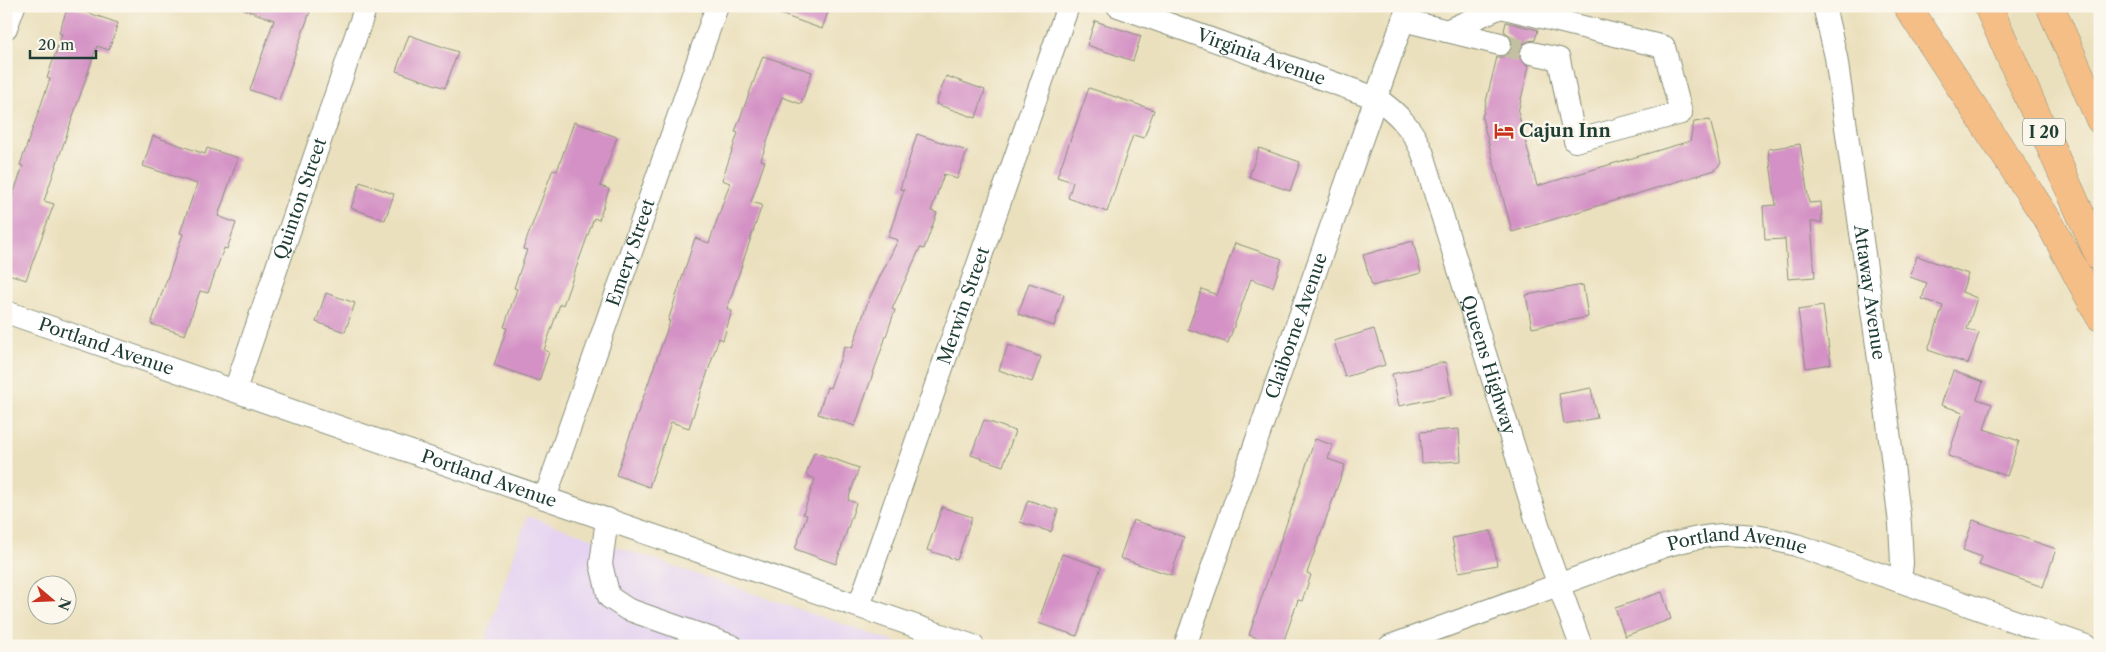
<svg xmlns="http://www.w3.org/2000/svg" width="2106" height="652" viewBox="0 0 2106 652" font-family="'Libre Caslon Text',serif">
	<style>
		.built { fill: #e5d3f1 }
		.building { fill: #d491c5 }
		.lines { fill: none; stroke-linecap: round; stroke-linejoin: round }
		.minor-tunnel { stroke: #c2bfa2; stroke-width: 22; stroke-dasharray: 22 11; stroke-linecap: butt }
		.minor-casing { stroke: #858e78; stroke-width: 24 }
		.highway-casing { stroke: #858e78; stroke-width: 29 }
		.minor { stroke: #fff; stroke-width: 22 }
		.highway { stroke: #f6be87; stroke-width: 28 }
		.labels { text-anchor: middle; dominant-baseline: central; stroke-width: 5; stroke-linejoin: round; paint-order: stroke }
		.shield { fill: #fbf7ec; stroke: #61756b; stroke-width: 1 }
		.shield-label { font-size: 16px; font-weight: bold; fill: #1f3d34 }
		.street-label { font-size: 18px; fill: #1f3d34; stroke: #fbf7ec }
		.poi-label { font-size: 18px; font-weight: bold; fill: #1f3d34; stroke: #fbf7ec; text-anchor: start }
	</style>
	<rect width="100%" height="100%" fill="#fbf7ec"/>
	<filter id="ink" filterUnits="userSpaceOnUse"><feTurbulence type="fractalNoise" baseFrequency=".02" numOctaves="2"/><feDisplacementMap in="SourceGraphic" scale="10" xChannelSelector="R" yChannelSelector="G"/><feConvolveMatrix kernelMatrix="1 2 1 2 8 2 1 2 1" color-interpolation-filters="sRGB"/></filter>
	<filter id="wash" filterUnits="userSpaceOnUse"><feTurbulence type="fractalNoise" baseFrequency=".0096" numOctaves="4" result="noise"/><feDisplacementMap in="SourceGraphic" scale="20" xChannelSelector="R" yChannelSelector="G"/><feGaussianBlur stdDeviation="1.12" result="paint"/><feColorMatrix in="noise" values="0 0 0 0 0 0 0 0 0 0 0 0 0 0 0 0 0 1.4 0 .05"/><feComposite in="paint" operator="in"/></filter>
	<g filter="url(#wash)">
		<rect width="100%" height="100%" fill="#ebe0bd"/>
		<path class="built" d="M 527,516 L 906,646 L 483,646 Z"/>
		<g id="blocks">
			<g class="building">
				<path d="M 68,6 L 118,23 L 109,50 L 97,46 L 44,201 L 54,204 L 26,280 L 6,273 L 6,215 L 23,166 L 20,165 L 50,79 L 47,78 L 62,34 L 59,33 Z"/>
				<path d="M 243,6 L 312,6 L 279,100 L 250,90 L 274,20 L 243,9 Z"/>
				<path d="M 766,6 L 830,6 L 822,29 L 766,9 Z"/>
				<path d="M 1095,21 L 1141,36 L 1133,61 L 1087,45 Z"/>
				<path d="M 1506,22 L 1538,30 L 1535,40 L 1528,41 L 1523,44 L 1519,50 L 1520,57 L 1524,63 L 1529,66 L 1518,112 L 1537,186 L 1690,141 L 1694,122 L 1710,120 L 1721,163 L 1715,170 L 1512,232 L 1482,118 L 1497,57 L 1503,57 L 1509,53 L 1513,47 L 1513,41 L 1509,35 L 1504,31 Z"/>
				<path d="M 409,35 L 458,52 L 445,88 L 396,71 Z"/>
				<path d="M 763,56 L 812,72 L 801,104 L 782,97 L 761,160 L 765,161 L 751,202 L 762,205 L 727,309 L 732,311 L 723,340 L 719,338 L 689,428 L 671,422 L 649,487 L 616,475 L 670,321 L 668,321 L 695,238 L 709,243 L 730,183 L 722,180 L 738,133 L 735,132 Z"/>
				<path d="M 946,76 L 985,90 L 976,118 L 936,104 Z"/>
				<path d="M 1089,88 L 1154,110 L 1144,138 L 1133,135 L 1107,212 L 1068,198 L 1073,182 L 1057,177 Z"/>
				<path d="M 574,122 L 617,137 L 600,186 L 609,189 L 599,220 L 594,218 L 563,305 L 560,304 L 544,350 L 549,352 L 539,381 L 494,365 L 507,328 L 504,327 L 517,289 L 514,288 L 527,250 L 523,249 L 553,169 L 557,171 Z"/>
				<path d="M 917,134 L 967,151 L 957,179 L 944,174 L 931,211 L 937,213 L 924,249 L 920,248 L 892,309 L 895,310 L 855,426 L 818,414 L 827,387 L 830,388 L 845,346 L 852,348 L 868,301 L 898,240 L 888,237 L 904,190 L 900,189 Z"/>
				<path d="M 153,136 L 205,154 L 207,148 L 238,158 L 218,216 L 236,223 L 227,249 L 224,248 L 208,293 L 200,291 L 185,335 L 151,324 L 183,234 L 180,233 L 197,184 L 143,166 Z"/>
				<path d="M 1800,144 L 1809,203 L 1821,202 L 1822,222 L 1811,222 L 1815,277 L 1788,279 L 1785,239 L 1765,240 L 1763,206 L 1776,205 L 1768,149 Z"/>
				<path d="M 1259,148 L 1300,162 L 1290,191 L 1249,177 Z"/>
				<path d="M 360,182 L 394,194 L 385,220 L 351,208 Z"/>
				<path d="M 1413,241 L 1421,273 L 1372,286 L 1363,255 Z"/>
				<path d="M 1235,243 L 1282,259 L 1273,287 L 1251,279 L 1228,343 L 1188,329 L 1202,289 L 1217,295 Z"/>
				<path d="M 1917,256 L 1968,274 L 1962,292 L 1977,298 L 1967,329 L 1979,333 L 1968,364 L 1928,350 L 1943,306 L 1922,299 L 1927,283 L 1910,277 Z"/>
				<path d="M 1029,283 L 1064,295 L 1054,326 L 1018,314 Z"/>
				<path d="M 1583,285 L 1588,317 L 1532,328 L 1526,295 Z"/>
				<path d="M 326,293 L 355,303 L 345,332 L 316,322 Z"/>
				<path d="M 1823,306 L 1831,364 L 1806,368 L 1798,310 Z"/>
				<path d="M 1374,329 L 1385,365 L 1345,377 L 1334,341 Z"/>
				<path d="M 1008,345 L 1041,357 L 1032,382 L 999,370 Z"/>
				<path d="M 1445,362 L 1452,395 L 1399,406 L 1392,374 Z"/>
				<path d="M 1953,371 L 1983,382 L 1977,399 L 1992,404 L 1984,429 L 2019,441 L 2007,476 L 1948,456 L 1963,412 L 1941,405 Z"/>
				<path d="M 1591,388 L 1597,418 L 1564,424 L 1559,394 Z"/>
				<path d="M 984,420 L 1015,431 L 1003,466 L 971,455 Z"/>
				<path d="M 1459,429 L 1461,461 L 1422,463 L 1420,432 Z"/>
				<path d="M 1315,439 L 1333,445 L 1328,459 L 1345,465 L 1307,573 L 1311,575 L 1302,601 L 1298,600 L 1282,646 L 1280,646 L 1249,635 Z"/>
				<path d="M 814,452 L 859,468 L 848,500 L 856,503 L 836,564 L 795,549 L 807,515 L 803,514 L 815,479 L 806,475 Z"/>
				<path d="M 1028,500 L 1058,510 L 1051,532 L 1020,522 Z"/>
				<path d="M 942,507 L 972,517 L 957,560 L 927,550 Z"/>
				<path d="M 1133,520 L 1184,537 L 1171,575 L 1120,558 Z"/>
				<path d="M 1973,520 L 2056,549 L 2043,587 L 1979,565 L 1982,557 L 1963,550 Z"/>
				<path d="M 1491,531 L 1497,565 L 1459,572 L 1452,538 Z"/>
				<path d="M 1062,554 L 1101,567 L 1077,636 L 1038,623 Z"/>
				<path d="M 1662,592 L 1671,619 L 1625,636 L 1615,608 Z"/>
			</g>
		</g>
	</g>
	<g filter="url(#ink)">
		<use href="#blocks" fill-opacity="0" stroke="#858e78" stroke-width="1"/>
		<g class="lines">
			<path class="minor-tunnel" d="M 1500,44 L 1532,53"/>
			<defs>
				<g id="minor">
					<path id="s1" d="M 1118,6 L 1376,98 C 1398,113 1413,129 1423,154 L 1544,544 L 1581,646"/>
					<path id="s2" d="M 1824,6 L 1836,57 L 1888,423 L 1900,524 L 1902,563 L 1900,581"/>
					<path d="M 1403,20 L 1500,44"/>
					<path d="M 6,28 L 14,6"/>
					<path d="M 1446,31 L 1501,7 L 1664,47 L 1681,113 L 1575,141 L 1559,59 L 1532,53"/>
					<path id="s3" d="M 6,312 L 973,646"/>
					<path id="s4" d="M 235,390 L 366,6"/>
					<path id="s5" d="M 545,498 L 717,6"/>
					<path d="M 607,519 L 601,564 L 609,597 L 627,609 L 732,646"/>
					<path id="s6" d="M 859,606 L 1068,6"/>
					<path id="s7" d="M 1185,646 L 1408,6"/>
					<path id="s8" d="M 1390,646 L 1665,546 C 1716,531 1745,531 1796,545 L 2086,646"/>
				</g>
				<g id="highway">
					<path d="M 1907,6 L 2049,222 L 2100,317"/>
					<path d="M 1988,6 L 2100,258"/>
					<path d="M 2050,6 L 2100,120"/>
				</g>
			</defs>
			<use href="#minor" class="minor-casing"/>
			<use href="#highway" class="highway-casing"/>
			<use href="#minor" class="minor"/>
			<use href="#highway" class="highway"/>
		</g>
	</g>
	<defs>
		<symbol id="hotel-bare" viewBox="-9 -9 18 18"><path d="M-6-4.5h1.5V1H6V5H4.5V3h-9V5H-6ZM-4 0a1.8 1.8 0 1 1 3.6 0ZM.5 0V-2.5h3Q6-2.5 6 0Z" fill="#c8321e" stroke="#fbf7ec" stroke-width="2.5" paint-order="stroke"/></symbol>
	</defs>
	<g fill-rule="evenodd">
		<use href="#hotel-bare" x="1490" y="117" width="28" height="28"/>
	</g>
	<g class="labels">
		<rect class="shield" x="2023" y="118.5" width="42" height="27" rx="4"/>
		<g class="shield-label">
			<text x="2044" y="132">I 20</text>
		</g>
		<g class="street-label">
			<text stroke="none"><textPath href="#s1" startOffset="152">Virginia Avenue</textPath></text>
			<text stroke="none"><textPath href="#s4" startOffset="202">Quinton Street</textPath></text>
			<text stroke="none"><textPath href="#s5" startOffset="260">Emery Street</textPath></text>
			<text stroke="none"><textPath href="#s2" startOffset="290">Attaway Avenue</textPath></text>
			<text stroke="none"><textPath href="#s6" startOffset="318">Merwin Street</textPath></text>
			<text stroke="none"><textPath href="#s7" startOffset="339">Claiborne Avenue</textPath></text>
			<text stroke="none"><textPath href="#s3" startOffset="106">Portland Avenue</textPath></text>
			<text stroke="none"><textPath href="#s1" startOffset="569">Queens Highway</textPath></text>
			<text stroke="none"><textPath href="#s3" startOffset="511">Portland Avenue</textPath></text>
			<text stroke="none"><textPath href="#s8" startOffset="366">Portland Avenue</textPath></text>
		</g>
		<g class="poi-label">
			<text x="1519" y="131">Cajun Inn</text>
		</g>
	</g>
	<rect width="2106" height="652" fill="none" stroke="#fbf7ec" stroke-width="25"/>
	<g transform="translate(52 600) rotate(109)"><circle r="24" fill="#fbf7ec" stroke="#a3ada2"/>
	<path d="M0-4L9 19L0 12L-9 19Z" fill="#c8321e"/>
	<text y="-8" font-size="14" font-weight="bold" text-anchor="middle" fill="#1f3d34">N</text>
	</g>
	<path d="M30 50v8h66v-8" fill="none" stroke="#1f3d34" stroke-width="2.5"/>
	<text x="38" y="50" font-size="15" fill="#1f3d34" stroke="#fbf7ec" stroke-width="4" paint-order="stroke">20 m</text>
</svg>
